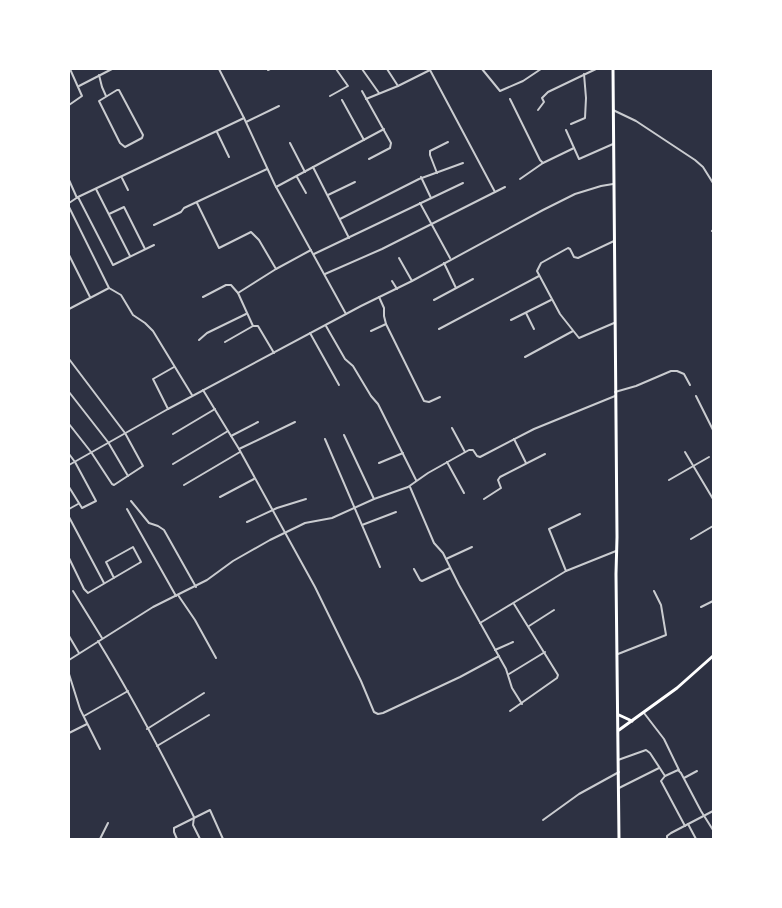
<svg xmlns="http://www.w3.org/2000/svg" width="782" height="908" viewBox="0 0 782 908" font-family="'IBM Plex Sans',sans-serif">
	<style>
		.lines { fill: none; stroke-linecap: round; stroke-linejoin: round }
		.minor { stroke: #caccd0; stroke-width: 2 }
		.secondary { stroke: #fff; stroke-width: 3 }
		.primary { stroke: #fff; stroke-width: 3 }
	</style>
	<rect width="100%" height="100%" fill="#2d3142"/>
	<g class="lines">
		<g class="minor">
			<path d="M 219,69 L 244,118 L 275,185 L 346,314"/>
			<path d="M 362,69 L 379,93"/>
			<path d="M 387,69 L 398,86"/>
			<path d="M 482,69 L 500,91 L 523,81 L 541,69"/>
			<path d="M 268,70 L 270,69"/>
			<path d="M 99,75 L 102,87 L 106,96"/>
			<path d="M 79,86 L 112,69"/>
			<path d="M 117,90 L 119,90 L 143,135 L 142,138 L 125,147 L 120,143 L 99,101 Z"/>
			<path d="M 362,91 L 391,143 L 390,148 L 369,159"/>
			<path d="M 330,96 L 348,86 L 336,69"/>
			<path d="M 366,99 L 398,86 L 430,70 L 495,192"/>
			<path d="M 510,99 L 540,160 L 543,163"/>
			<path d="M 342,100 L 364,140"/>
			<path d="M 69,105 L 82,96 L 70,69"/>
			<path d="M 538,110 L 544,102 L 542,98 L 548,92 L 596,69"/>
			<path d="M 613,110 L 636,121 L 695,160 L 703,167 L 713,183"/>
			<path d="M 246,122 L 279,106"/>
			<path d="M 571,124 L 585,118 L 586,98 L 584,74"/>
			<path d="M 566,130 L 579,159 L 613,144"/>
			<path d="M 217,132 L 229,157"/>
			<path d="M 290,143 L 305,172"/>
			<path d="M 313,167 L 349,238"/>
			<path d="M 437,173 L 430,155 L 430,151 L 448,142"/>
			<path d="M 297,177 L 306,193"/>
			<path d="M 421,177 L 431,198"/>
			<path d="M 122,178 L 128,190"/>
			<path d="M 520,179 L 543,163 L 574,148"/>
			<path d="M 69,180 L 77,198"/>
			<path d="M 276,187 L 384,129"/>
			<path d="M 96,189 L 130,256"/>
			<path d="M 328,195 L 355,182"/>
			<path d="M 78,197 L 113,265 L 154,245"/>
			<path d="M 69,203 L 78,197 L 244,118"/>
			<path d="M 197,203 L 219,248 L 251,232 L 259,240 L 276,269 L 238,293"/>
			<path d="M 420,203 L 450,258"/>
			<path d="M 69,207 L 109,288 L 69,309"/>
			<path d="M 109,214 L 124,207 L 145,249"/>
			<path d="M 340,219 L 419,179 L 463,163"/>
			<path d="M 154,225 L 181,212 L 184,208 L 267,169"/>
			<path d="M 712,231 L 713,230"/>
			<path d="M 614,241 L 578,258 L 574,257 L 570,249 L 568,248 L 541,263 L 537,271 L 560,314 L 579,338 L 614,323"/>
			<path d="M 314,254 L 463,183"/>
			<path d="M 69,255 L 90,297"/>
			<path d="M 399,258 L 412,281"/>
			<path d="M 444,263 L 456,288"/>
			<path d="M 276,269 L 311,250"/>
			<path d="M 325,274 L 382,249 L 505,187"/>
			<path d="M 392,281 L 397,289"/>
			<path d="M 109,288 L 121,295 L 133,315 L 145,323 L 153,331 L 192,395"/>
			<path d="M 203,297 L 226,285 L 231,285 L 238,293 L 253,326 L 258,326 L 274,353"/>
			<path d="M 379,297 L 384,308 L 384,316 L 386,324 L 424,401 L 429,402 L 440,397"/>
			<path d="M 434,300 L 473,279"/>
			<path d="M 526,313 L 534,329"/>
			<path d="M 511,320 L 551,300"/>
			<path d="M 326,326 L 345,359 L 353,366 L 371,396 L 378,404 L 416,480"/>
			<path d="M 439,329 L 539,276"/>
			<path d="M 371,331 L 386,324"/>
			<path d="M 310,333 L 339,385"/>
			<path d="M 199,340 L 207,333 L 246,314"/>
			<path d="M 225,342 L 253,326"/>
			<path d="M 525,357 L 573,331"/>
			<path d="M 69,359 L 125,433 L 143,466 L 114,485 L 112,484 L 91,452 L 69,424"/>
			<path d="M 203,390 L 239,449 L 315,587 L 361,681 L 374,712 L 378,714 L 383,713 L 460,677 L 499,656"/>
			<path d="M 69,392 L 108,442 L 128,476"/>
			<path d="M 615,392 L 636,386 L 671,371 L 677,371 L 684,374 L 690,385"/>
			<path d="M 696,396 L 713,430"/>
			<path d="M 168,409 L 153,379 L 174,367"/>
			<path d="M 452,428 L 465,452"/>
			<path d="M 173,434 L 215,409"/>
			<path d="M 344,435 L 374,499"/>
			<path d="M 231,436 L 258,422"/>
			<path d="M 325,439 L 380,567"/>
			<path d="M 514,439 L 526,463"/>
			<path d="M 239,449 L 295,422"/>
			<path d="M 685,452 L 713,499"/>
			<path d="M 69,454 L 75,462 L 96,501 L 82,508 L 69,487"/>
			<path d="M 447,462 L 464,493"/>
			<path d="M 379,463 L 403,453"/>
			<path d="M 173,464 L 228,431"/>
			<path d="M 69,465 L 168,409 L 361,306 L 412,281 L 543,210 L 575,194 L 601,186 L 613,184"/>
			<path d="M 669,480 L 709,457"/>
			<path d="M 184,485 L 240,452"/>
			<path d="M 410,487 L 434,543 L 443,553 L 459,585 L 506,669 L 512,688 L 522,704"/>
			<path d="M 220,497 L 254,479"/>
			<path d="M 484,499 L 501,488 L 498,480 L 500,477 L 545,454"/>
			<path d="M 131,501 L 149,523 L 158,526 L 164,530 L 196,587"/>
			<path d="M 69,509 L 78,504"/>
			<path d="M 127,509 L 176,596"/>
			<path d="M 69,517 L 104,583"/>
			<path d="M 247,522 L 277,508 L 306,499"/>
			<path d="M 362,525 L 396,512"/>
			<path d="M 691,539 L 713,526"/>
			<path d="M 69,558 L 84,589 L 88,593 L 141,562 L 133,547 L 106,562 L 114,578"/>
			<path d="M 446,559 L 472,547"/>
			<path d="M 414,569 L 420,580 L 422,581 L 450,568"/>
			<path d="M 566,571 L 549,529 L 580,514"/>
			<path d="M 73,591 L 102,638"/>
			<path d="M 178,595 L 195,620 L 216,658"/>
			<path d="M 701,607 L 713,601"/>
			<path d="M 480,623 L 566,571 L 616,551"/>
			<path d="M 529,626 L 554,610"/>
			<path d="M 69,636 L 79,653"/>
			<path d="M 98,641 C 133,698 164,757 194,817 L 193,825 L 200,839"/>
			<path d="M 495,650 L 513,642"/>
			<path d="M 618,654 L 666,635 L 661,605 L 654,591"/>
			<path d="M 69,660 L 153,607 L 207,580 L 233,561 L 270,540 L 305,523 L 332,518 L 374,499 L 408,487 L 428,473 L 469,450 L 473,450 L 477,456 L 480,457 L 534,429 L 615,396"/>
			<path d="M 69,674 L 80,709 L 100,749"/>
			<path d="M 509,674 L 545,652"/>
			<path d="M 510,711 L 557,678 L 558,675 L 514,604"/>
			<path d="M 644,713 L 664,739 L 679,770"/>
			<path d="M 84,716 L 128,691"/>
			<path d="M 147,729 L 204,693"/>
			<path d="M 69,733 L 87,724"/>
			<path d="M 157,746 L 209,715"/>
			<path d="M 618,760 L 646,750 L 650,753 L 665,776"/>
			<path d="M 684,778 L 697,771"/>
			<path d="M 619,788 L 659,768"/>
			<path d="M 543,820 L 579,794 L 619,772"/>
			<path d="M 688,824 L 696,839"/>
			<path d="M 685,826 L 661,781 L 665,776 L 678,770 L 681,773 L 701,811 L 713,830"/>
			<path d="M 100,839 L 108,823"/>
			<path d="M 177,839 L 174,832 L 174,828 L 210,810 L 223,839"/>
			<path d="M 667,839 L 667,836 L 671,833 L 713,811"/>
		</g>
		<g class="secondary">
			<path d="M 619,715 L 632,721"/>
			<path d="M 619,730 L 677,688 L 713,656"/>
		</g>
		<path class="primary" d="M 613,69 L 617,537 L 616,574 L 619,839"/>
	</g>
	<rect width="782" height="908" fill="none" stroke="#ffffff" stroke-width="140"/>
</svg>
